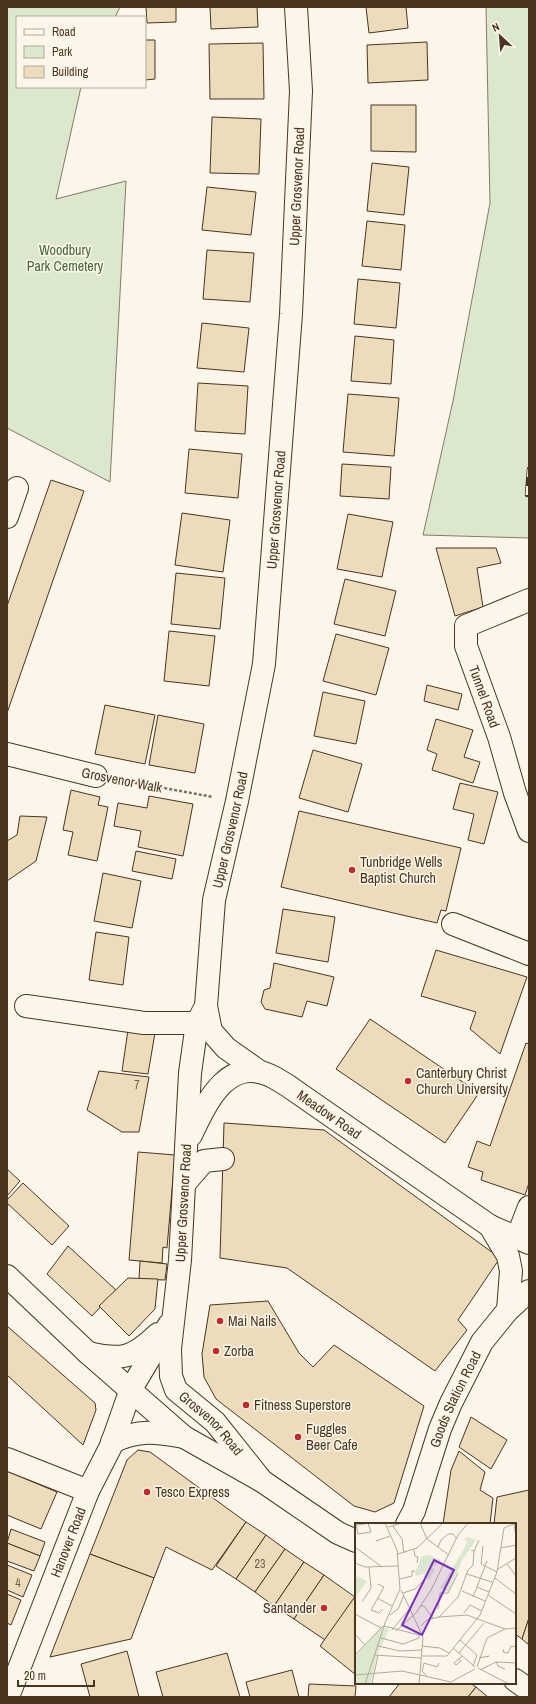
<svg xmlns="http://www.w3.org/2000/svg" width="536" height="1704" viewBox="0 0 536 1704" font-family="'Archivo Narrow',sans-serif">
	<style>
		.green { fill: #dce7d0; stroke: #887966 }
		.building { fill: #ecdcbc; stroke: #4a3520 }
		.lines { fill: none; stroke-linecap: round; stroke-linejoin: round }
		.minor-casing { stroke: #4a3520; stroke-width: 24 }
		.path { stroke: #7f6f5c; stroke-width: 2.5; stroke-dasharray: 3 2; stroke-linecap: butt }
		.minor { stroke: #fbf6e9; stroke-width: 22 }
		.rail-casing { stroke: #4a3520; stroke-width: 4.5 }
		.rail { stroke: #fbf6e9; stroke-width: 3; stroke-dasharray: 9; stroke-linecap: butt }
		.poi-dot { fill: #c62828; stroke: #fbf6e9; stroke-width: 1.5 }
		.labels { text-anchor: middle; dominant-baseline: central; stroke-width: 3; stroke-linejoin: round; paint-order: stroke }
		.number-label { font-size: 12px; fill: #725f47 }
		.street-label { font-size: 14px; fill: #4a3520; stroke: #fbf6e9 }
		.park-label { font-size: 14px; fill: #436837; stroke: #fbf6e9 }
		.poi-label { font-size: 14px; fill: #4a3520; stroke: #fbf6e9; text-anchor: start }
		.inset-road { fill: none; stroke: #b4a999; stroke-width: 1 }
		.view { fill: #7b2cbf; fill-opacity: 0.15; stroke: #7b2cbf; stroke-width: 2 }
		.inset-edge { fill: none; stroke: #4a3520; stroke-width: 2 }
	</style>
	<rect width="100%" height="100%" fill="#fbf6e9"/>
	<g class="green">
		<path d="M 7,7 L 120,7 L 115,17 L 17,17 L 17,87 L 81,87 L 56,199 L 126,181 L 110,482 L 7,428 Z"/>
		<path d="M 486,7 L 529,7 L 529,538 L 423,535 L 453,401 L 490,203 Z"/>
	</g>
	<g class="building">
		<path d="M 146,7 L 176,7 L 176,22 L 147,23 Z"/>
		<path d="M 210,7 L 257,7 L 258,27 L 211,29 Z"/>
		<path d="M 366,7 L 406,7 L 408,28 L 369,33 Z"/>
		<path d="M 145,40 L 155,40 L 155,79 L 145,80 Z"/>
		<path d="M 427,42 L 428,80 L 368,83 L 367,45 Z"/>
		<path d="M 263,43 L 264,99 L 210,99 L 209,44 Z"/>
		<path d="M 371,105 L 416,105 L 416,152 L 371,151 Z"/>
		<path d="M 212,117 L 261,119 L 259,174 L 210,173 Z"/>
		<path d="M 372,163 L 409,167 L 404,215 L 367,211 Z"/>
		<path d="M 207,187 L 256,192 L 251,235 L 202,230 Z"/>
		<path d="M 367,221 L 405,225 L 401,270 L 362,266 Z"/>
		<path d="M 207,250 L 254,253 L 250,302 L 203,299 Z"/>
		<path d="M 358,279 L 400,283 L 396,328 L 354,324 Z"/>
		<path d="M 202,323 L 249,328 L 244,372 L 197,368 Z"/>
		<path d="M 355,336 L 394,340 L 391,384 L 351,381 Z"/>
		<path d="M 198,383 L 248,386 L 245,434 L 195,431 Z"/>
		<path d="M 348,394 L 399,398 L 394,456 L 343,452 Z"/>
		<path d="M 189,449 L 242,454 L 238,498 L 185,493 Z"/>
		<path d="M 342,464 L 391,467 L 389,499 L 340,496 Z"/>
		<path d="M 51,480 L 84,491 L 7,713 L 7,606 Z"/>
		<path d="M 182,513 L 230,520 L 223,572 L 175,565 Z"/>
		<path d="M 348,514 L 393,522 L 382,577 L 337,569 Z"/>
		<path d="M 436,548 L 496,548 L 501,563 L 477,568 L 483,607 L 455,616 Z"/>
		<path d="M 176,573 L 225,578 L 220,629 L 171,624 Z"/>
		<path d="M 345,579 L 396,591 L 385,636 L 334,624 Z"/>
		<path d="M 169,631 L 215,636 L 209,686 L 164,681 Z"/>
		<path d="M 336,634 L 389,648 L 376,695 L 323,681 Z"/>
		<path d="M 427,685 L 462,694 L 458,710 L 424,701 Z"/>
		<path d="M 323,692 L 365,701 L 356,744 L 314,736 Z"/>
		<path d="M 105,705 L 155,715 L 145,764 L 95,754 Z"/>
		<path d="M 158,715 L 204,724 L 195,773 L 149,765 Z"/>
		<path d="M 436,719 L 473,730 L 464,757 L 480,762 L 473,783 L 432,770 L 437,754 L 427,750 Z"/>
		<path d="M 313,750 L 362,764 L 348,812 L 299,798 Z"/>
		<path d="M 460,783 L 498,792 L 484,844 L 468,840 L 474,814 L 453,809 Z"/>
		<path d="M 71,790 L 100,797 L 98,805 L 108,807 L 97,861 L 68,855 L 73,832 L 63,830 Z"/>
		<path d="M 149,796 L 193,804 L 183,856 L 138,847 L 141,831 L 114,826 L 118,803 L 147,808 Z"/>
		<path d="M 299,811 L 461,848 L 446,911 L 441,910 L 437,923 L 281,887 Z"/>
		<path d="M 20,816 L 47,817 L 36,861 L 7,881 L 7,841 L 17,835 Z"/>
		<path d="M 136,851 L 176,859 L 172,879 L 132,871 Z"/>
		<path d="M 103,873 L 141,881 L 132,928 L 94,921 Z"/>
		<path d="M 283,909 L 335,917 L 328,962 L 276,953 Z"/>
		<path d="M 96,932 L 129,937 L 123,985 L 89,980 Z"/>
		<path d="M 436,950 L 527,977 L 500,1054 L 470,1029 L 476,1012 L 421,996 Z"/>
		<path d="M 274,963 L 334,977 L 327,1006 L 307,1001 L 302,1017 L 265,1009 L 261,1002 L 264,990 L 270,988 Z"/>
		<path d="M 370,1019 L 479,1093 L 445,1143 L 336,1069 Z"/>
		<path d="M 129,1023 L 156,1027 L 148,1074 L 122,1071 Z"/>
		<path d="M 526,1043 L 529,1044 L 529,1183 L 525,1195 L 481,1180 L 483,1172 L 468,1167 L 477,1141 L 490,1146 Z"/>
		<path d="M 99,1071 L 149,1077 L 139,1132 L 122,1132 L 87,1110 Z"/>
		<path d="M 224,1123 L 324,1130 L 500,1258 L 458,1320 L 467,1330 L 435,1371 L 287,1268 L 220,1258 Z"/>
		<path d="M 138,1152 L 175,1155 L 167,1248 L 163,1247 L 162,1263 L 129,1260 Z"/>
		<path d="M 7,1169 L 20,1181 L 7,1196 Z"/>
		<path d="M 23,1183 L 69,1226 L 52,1245 L 7,1203 L 7,1200 Z"/>
		<path d="M 68,1246 L 116,1290 L 92,1316 L 47,1274 Z"/>
		<path d="M 140,1261 L 167,1264 L 165,1280 L 139,1279 Z"/>
		<path d="M 128,1278 L 158,1279 L 155,1309 L 129,1336 L 99,1306 Z"/>
		<path d="M 268,1301 L 299,1353 L 313,1367 L 334,1345 L 424,1406 L 394,1503 L 375,1512 L 354,1506 L 216,1399 L 204,1377 L 202,1354 L 210,1305 Z"/>
		<path d="M 7,1326 L 95,1403 L 96,1410 L 83,1445 L 7,1375 Z"/>
		<path d="M 471,1417 L 507,1440 L 491,1469 L 459,1447 Z"/>
		<path d="M 138,1450 L 150,1452 L 246,1522 L 212,1570 L 166,1547 L 154,1578 L 90,1554 L 127,1460 Z"/>
		<path d="M 459,1451 L 485,1472 L 480,1490 L 493,1498 L 490,1524 L 443,1524 L 451,1470 Z"/>
		<path d="M 7,1471 L 57,1492 L 41,1529 L 7,1515 Z"/>
		<path d="M 529,1490 L 529,1618 L 522,1639 L 515,1634 L 515,1524 L 494,1524 L 497,1497 Z"/>
		<path d="M 246,1522 L 266,1535 L 236,1579 L 216,1566 Z"/>
		<path d="M 11,1529 L 45,1542 L 40,1556 L 7,1543 Z"/>
		<path d="M 266,1535 L 285,1549 L 255,1592 L 236,1579 Z"/>
		<path d="M 7,1543 L 40,1556 L 34,1571 L 7,1561 Z"/>
		<path d="M 285,1549 L 304,1562 L 274,1606 L 255,1592 Z"/>
		<path d="M 90,1554 L 154,1578 L 131,1639 L 50,1657 Z"/>
		<path d="M 304,1562 L 324,1575 L 294,1619 L 274,1606 Z"/>
		<path d="M 7,1565 L 32,1575 L 23,1597 L 7,1590 Z"/>
		<path d="M 324,1575 L 355,1597 L 325,1640 L 294,1619 Z"/>
		<path d="M 7,1594 L 21,1600 L 11,1625 L 7,1623 Z"/>
		<path d="M 356,1595 L 356,1675 L 320,1646 Z"/>
		<path d="M 529,1618 L 529,1645 L 522,1639 Z"/>
		<path d="M 127,1651 L 139,1697 L 90,1697 L 81,1664 Z"/>
		<path d="M 227,1653 L 240,1697 L 163,1697 L 156,1672 Z"/>
		<path d="M 292,1670 L 299,1697 L 250,1697 L 246,1682 Z"/>
		<path d="M 400,1683 L 470,1683 L 476,1687 L 468,1697 L 389,1697 Z"/>
		<path d="M 309,1684 L 356,1686 L 355,1697 L 308,1697 Z"/>
		<path d="M 476,1687 L 488,1697 L 468,1697 Z"/>
	</g>
	<g class="lines">
		<defs>
			<g id="minor">
				<path d="M 7,517 L 17,488"/>
				<path id="s1" d="M 529,600 L 466,626 L 466,646 L 499,737 L 515,793 L 529,831"/>
				<path d="M 7,754 L 96,776"/>
				<path d="M 453,924 L 529,954"/>
				<path d="M 26,1006 L 144,1023 L 197,1023"/>
				<path id="s2" d="M 206,1006 L 197,1023 L 190,1073 L 180,1260 L 170,1349 L 171,1376 L 176,1390 L 215,1422 L 262,1481"/>
				<path id="s3" d="M 260,1072 L 226,1048 L 211,1031 L 206,1006 L 214,900 L 237,801 L 264,664 L 291,314 L 301,91 L 296,7"/>
				<path id="s4" d="M 191,1135 C 207,1101 229,1053 275,1078 C 284,1083 293,1089 301,1095 L 490,1226 L 529,1243"/>
				<path d="M 185,1183 L 204,1161 L 223,1159"/>
				<path d="M 490,1226 L 508,1256 L 511,1271 L 508,1310"/>
				<path d="M 517,1238 L 529,1207"/>
				<path d="M 7,1276 L 88,1353 L 184,1437 L 262,1481 L 338,1533 L 356,1541"/>
				<path d="M 88,1353 C 122,1361 133,1358 158,1334"/>
				<path d="M 112,1442 C 139,1429 156,1432 184,1437"/>
				<path d="M 7,1459 L 88,1491"/>
				<path id="s5" d="M 407,1524 L 414,1511 L 440,1429 L 451,1403 L 482,1342 L 508,1310 L 529,1291"/>
				<path d="M 515,1680 L 529,1690"/>
				<path id="s6" d="M 8,1697 L 88,1491 L 111,1446 L 131,1389 L 169,1325"/>
			</g>
		</defs>
		<use href="#minor" class="minor-casing"/>
		<path class="path" d="M 120,780 L 213,797"/>
		<use href="#minor" class="minor"/>
		<defs>
			<path id="rail" d="M 527,495 L 529,469"/>
		</defs>
		<use href="#rail" class="rail-casing"/>
		<use href="#rail" class="rail"/>
	</g>
	<g class="poi-dot">
		<circle cx="352" cy="870" r="4"/>
		<circle cx="408" cy="1081" r="4"/>
		<circle cx="220" cy="1321" r="4"/>
		<circle cx="216" cy="1351" r="4"/>
		<circle cx="246" cy="1405" r="4"/>
		<circle cx="298" cy="1437" r="4"/>
		<circle cx="147" cy="1492" r="4"/>
		<circle cx="324" cy="1608" r="4"/>
	</g>
	<g class="labels">
		<g class="number-label">
			<text x="137" y="1085">7</text>
			<text x="260" y="1564">23</text>
			<text x="18" y="1583">4</text>
		</g>
		<g class="street-label">
			<text stroke="none"><textPath href="#s3" startOffset="916">Upper Grosvenor Road</textPath></text>
			<text stroke="none"><textPath href="#s3" startOffset="592">Upper Grosvenor Road</textPath></text>
			<text stroke="none"><textPath href="#s1" startOffset="142">Tunnel Road</textPath></text>
			<text transform="translate(122 780) rotate(11)">Grosvenor Walk</text>
			<text stroke="none"><textPath href="#s3" startOffset="268">Upper Grosvenor Road</textPath></text>
			<text stroke="none"><textPath href="#s4" startOffset="183">Meadow Road</textPath></text>
			<text transform="translate(183 1203) rotate(-87)">Upper Grosvenor Road</text>
			<text stroke="none"><textPath href="#s5" startOffset="134">Goods Station Road</textPath></text>
			<text stroke="none"><textPath href="#s2" startOffset="437">Grosvenor Road</textPath></text>
			<text stroke="none"><textPath href="#s6" startOffset="166">Hanover Road</textPath></text>
		</g>
		<g class="park-label">
			<text x="65" y="250">Woodbury<tspan x="65" dy="16">Park Cemetery</tspan></text>
		</g>
		<g class="poi-label">
			<text x="360" y="862">Tunbridge Wells<tspan x="360" dy="16">Baptist Church</tspan></text>
			<text x="416" y="1073">Canterbury Christ<tspan x="416" dy="16">Church University</tspan></text>
			<text x="228" y="1321">Mai Nails</text>
			<text x="224" y="1351">Zorba</text>
			<text x="254" y="1405">Fitness Superstore</text>
			<text x="306" y="1429">Fuggles<tspan x="306" dy="16">Beer Cafe</tspan></text>
			<text x="155" y="1492">Tesco Express</text>
			<text x="316" y="1608" text-anchor="end">Santander</text>
		</g>
	</g>
	<g transform="translate(355 1523)">
		<rect width="161" height="161" fill="#fbf6e9"/>
		<path d="M 113,14 L 121,17 L 108,36 L 93,69 L 85,65 L 109,26 L 112,18 L 109,16 ZM 74,32 L 86,37 L 77,45 L 80,46 L 74,57 L 69,51 L 61,53 L 60,50 L 67,33 ZM 0,52 L 12,58 L 1,73 L 1,81 ZM 28,103 L 34,107 L 22,132 L 16,161 L 0,161 L 0,133 Z" fill="#dce7d0"/>
		<path class="inset-road" d="M 1,0 L 3,11 L 16,9 L 13,0M 65,0 L 72,16 L 94,32M 159,1 L 161,14M 2,2 L 15,0M 38,3 L 47,16 L 49,30M 33,4 L 47,0M 149,5 L 161,0M 21,18 L 35,13M 128,23 L 126,41 L 142,49M 0,24 L 27,44M 83,24 L 86,17 L 93,11 L 98,11 L 102,16M 146,25 L 161,22M 59,27 L 60,33 L 63,34 L 62,40M 119,28 L 124,17M 43,31 L 62,25 L 88,0M 0,40 L 10,44 L 43,43M 152,41 L 161,53M 143,46 L 161,35M 112,51 L 137,59M 140,55 L 161,71M 45,56 L 57,53 L 57,48 L 60,48M 23,61 L 29,64 L 16,87 L 24,90 L 28,86M 122,64 L 134,69M 46,67 L 68,114 L 64,161M 107,68 L 130,78M 48,70 L 60,66 L 70,56M 133,72 L 161,91M 118,74 L 132,38M 22,75 L 37,83M 7,79 L 16,65 L 14,44M 65,83 L 69,83 L 78,95M 83,86 L 85,70 L 93,70 L 103,50M 109,90 L 115,82 L 127,88M 0,91 L 26,105M 35,92 L 43,86 L 49,72M 84,94 L 112,92 L 150,106 L 161,105M 66,103 L 72,97 L 84,94 L 103,74 L 113,47 L 118,42 L 119,28 L 116,27M 37,107 L 55,85M 41,108 L 61,90 L 76,67 L 103,12 L 113,0M 0,111 L 10,122M 26,115 L 48,121 L 64,115 L 64,112 L 29,103M 105,117 L 122,132 L 118,143M 23,123 L 45,128 L 67,127M 67,123 L 85,125 L 94,130M 98,125 L 120,144M 149,126 L 148,129 L 153,130 L 156,123 L 161,124M 104,130 L 129,100M 0,132 L 28,103M 19,132 L 66,135M 67,133 L 92,133 L 125,92 L 142,49 L 149,5M 124,135 L 134,133 L 132,134M 104,136 L 106,138 L 101,142 L 99,140 L 107,133M 141,139 L 143,143 L 150,146M 122,144 L 132,115 L 150,106M 123,145 L 154,161M 125,147 L 141,139 L 161,140M 0,152 L 47,148 L 96,159 L 120,146M 72,153 L 67,148 L 69,140 L 82,144 L 84,140M 10,161 L 30,100 L 45,66 L 42,27 L 30,0M 17,161 L 23,132"/>
		<path class="view" d="M 79,37 L 99,47 L 67,112 L 47,102 Z"/>
		<rect width="161" height="161" class="inset-edge"/>
	</g>
	<rect width="536" height="1704" fill="none" stroke="#4a3520" stroke-width="16"/>
	<rect x="16" y="16" width="130" height="72" fill="#fbf6e9" stroke="#b4a999"/>
	<rect x="24" y="29" width="20" height="6" fill="#fbf6e9" stroke="#b4a999"/>
	<text x="52" y="36" font-size="12" fill="#4a3520">Road</text>
	<rect x="24" y="46" width="20" height="12" fill="#dce7d0" stroke="#b4a999"/>
	<text x="52" y="56" font-size="12" fill="#4a3520">Park</text>
	<rect x="24" y="66" width="20" height="12" fill="#ecdcbc" stroke="#b4a999"/>
	<text x="52" y="76" font-size="12" fill="#4a3520">Building</text>
	<g transform="translate(500 36) rotate(334)" stroke="#fbf6e9" stroke-width="3" paint-order="stroke">
	<path d="M0-3L7 15L0 10L-7 15Z" fill="#4a3520"/>
	<text y="-6" font-size="11" font-weight="bold" text-anchor="middle" fill="#4a3520">N</text>
	</g>
	<path d="M18 1680v6h76v-6" fill="none" stroke="#4a3520" stroke-width="2"/>
	<text x="24" y="1680" font-size="12" fill="#4a3520" stroke="#fbf6e9" stroke-width="3" paint-order="stroke">20 m</text>
</svg>
